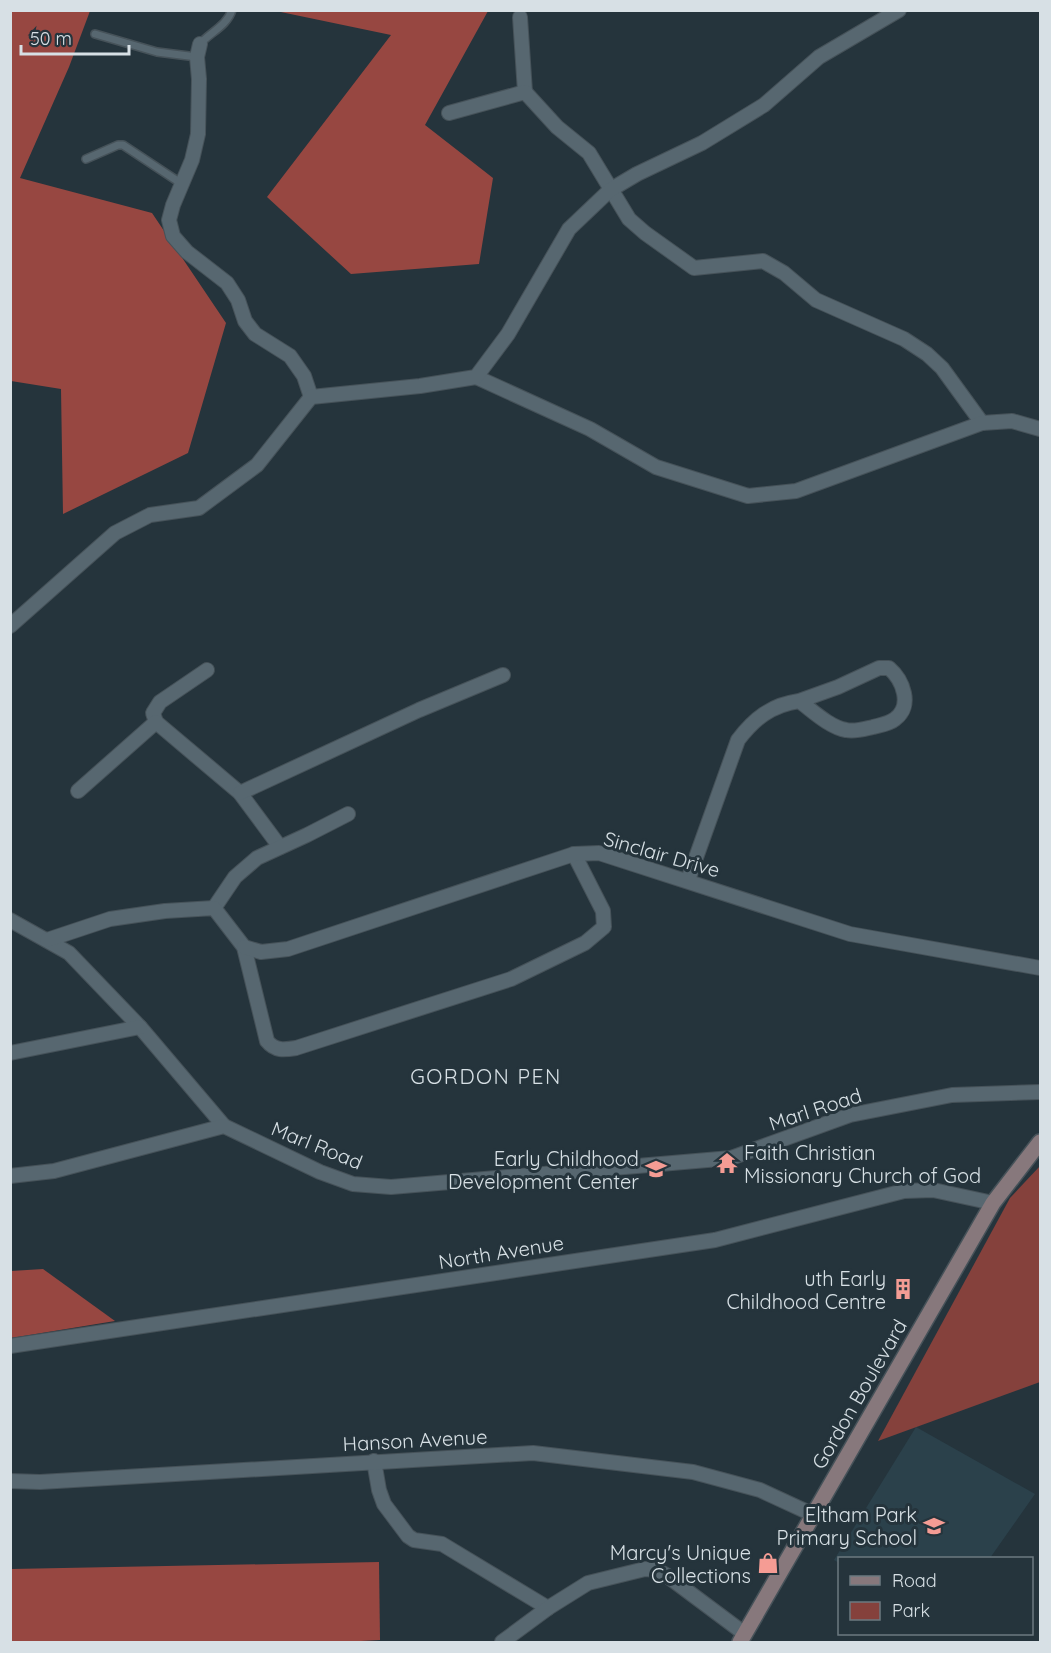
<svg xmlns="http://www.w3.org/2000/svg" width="1051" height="1653" viewBox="0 0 1051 1653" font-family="Quicksand,sans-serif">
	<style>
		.built { fill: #2b414b }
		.green { fill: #85413c }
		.forest { fill: #974741 }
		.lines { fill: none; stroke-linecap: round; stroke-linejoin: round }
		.lane-casing { stroke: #465259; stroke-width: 10 }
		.street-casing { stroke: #465259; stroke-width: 16 }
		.secondary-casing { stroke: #465259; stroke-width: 18 }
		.lane { stroke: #576770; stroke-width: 7 }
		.street { stroke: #576770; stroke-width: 14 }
		.secondary { stroke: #87787c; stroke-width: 15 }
		.labels { text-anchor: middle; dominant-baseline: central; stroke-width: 6; stroke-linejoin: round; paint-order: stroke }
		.street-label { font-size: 20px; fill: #d7e0e5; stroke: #25343c }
		.poi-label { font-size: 20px; fill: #d7e0e5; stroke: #25343c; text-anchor: end }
		.neighbourhood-label { font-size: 21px; letter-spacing: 1.5px; fill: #d7e0e5; stroke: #25343c }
	</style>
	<rect width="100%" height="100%" fill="#25343c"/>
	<path class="built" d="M 916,1427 L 1035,1494 L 990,1558 L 840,1558 L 839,1563 L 834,1560 Z"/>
	<path class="green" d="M 1040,1166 L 1040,1382 L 878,1441 L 1010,1198 Z"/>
	<g class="forest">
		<path d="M 10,11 L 90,11 L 69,67 L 20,178 L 152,213 L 226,323 L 188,453 L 63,514 L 61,389 L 11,381 Z"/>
		<path d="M 276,11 L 488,11 L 425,125 L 493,178 L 479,264 L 351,274 L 267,197 L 391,35 Z"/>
		<path d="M 43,1269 L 115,1321 L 11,1338 L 11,1271 Z"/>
		<path d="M 379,1562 L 380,1640 L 342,1642 L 11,1642 L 11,1569 Z"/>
	</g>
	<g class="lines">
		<defs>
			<g id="lane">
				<path d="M 95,34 L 157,52 L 197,57"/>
				<path d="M 200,44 C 209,33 227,26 232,10"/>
				<path d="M 86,159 L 118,145 L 123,145 L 182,184"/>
			</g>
			<g id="street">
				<path d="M 520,17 L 525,92"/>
				<path d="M 200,44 L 197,57 L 199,79 L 198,134 L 192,160 L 173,205 L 169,220 L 173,236 L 187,252 L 227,283 L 238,300 L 245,321 L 255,334 L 290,356 L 304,376 L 311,397"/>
				<path d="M 449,113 L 525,92 L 557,127 L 589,153 L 629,219 L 645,233 L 694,268 L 763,261 L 784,273 L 816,300 L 904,339 L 927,354 L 942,368 L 982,423"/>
				<path d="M 476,377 L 590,429 L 656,467 L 748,496 L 796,491 L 982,423 L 1012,421 L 1040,429"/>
				<path d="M 10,626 L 115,533 L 150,515 L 199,508 L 257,465 L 311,397 L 420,386 L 476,377 L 508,334 L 569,229 L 610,190 L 637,174 L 702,143 L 764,105 L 819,57 L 899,10"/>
				<path d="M 156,722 L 153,713 L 160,702 L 207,670"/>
				<path d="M 78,791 L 156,722 L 240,793 L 280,847"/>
				<path d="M 240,793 L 419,710 L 503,675"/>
				<path d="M 688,880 L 738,740 C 754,719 771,705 799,701 C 812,710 829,727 846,730 C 855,732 864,729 873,727 C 880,725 889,724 895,719 C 913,706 903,680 889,668 L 879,668 L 838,687 L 799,701"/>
				<path d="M 214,908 L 235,877 L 257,858 L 307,835 L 348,814"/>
				<path d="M 10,920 L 69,953 L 140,1027 L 224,1126"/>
				<path d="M 47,940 L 110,919 L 165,911 L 214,908 L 244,947 L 267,1041 C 275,1051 284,1050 296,1048 L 511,979 L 585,943 L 604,927 L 603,911 L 574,854"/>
				<path d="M 244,947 L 261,952 L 288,949 L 574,854 L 599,853 L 850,934 L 1040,968"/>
				<path d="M 10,1053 L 140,1027"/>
				<path d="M 10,1176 L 54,1171 L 224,1126 L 320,1172 L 353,1184 L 391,1187 L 731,1158 L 850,1115 L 952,1095 L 1040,1092"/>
				<path d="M 10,1346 L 715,1240 L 904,1191 L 933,1190 L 993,1203"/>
				<path d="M 374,1461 L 379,1490 L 384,1504 L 408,1536 L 414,1540 L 442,1544 L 548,1608"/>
				<path d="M 10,1481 L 40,1482 L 533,1453 L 693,1472 L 760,1490 L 814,1515"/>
				<path d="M 502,1642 L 548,1608 L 588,1583 L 645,1569 L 657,1570 L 666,1575 L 745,1634"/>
			</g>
			<path id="secondary" d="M 740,1642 L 993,1203 L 1040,1142"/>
		</defs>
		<use href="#lane" class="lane-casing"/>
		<use href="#street" class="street-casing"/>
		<use href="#secondary" class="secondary-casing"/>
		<use href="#lane" class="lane"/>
		<use href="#street" class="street"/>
		<use href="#secondary" class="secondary"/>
	</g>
	<defs>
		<symbol id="temple-bare" viewBox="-9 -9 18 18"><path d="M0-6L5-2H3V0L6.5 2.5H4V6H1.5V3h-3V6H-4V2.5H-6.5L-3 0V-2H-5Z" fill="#f59c94" stroke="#25343c" stroke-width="2.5" paint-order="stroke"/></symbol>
		<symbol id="school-bare" viewBox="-9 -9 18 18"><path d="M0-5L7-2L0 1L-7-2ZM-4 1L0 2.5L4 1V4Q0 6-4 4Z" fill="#f59c94" stroke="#25343c" stroke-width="2.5" paint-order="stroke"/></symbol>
		<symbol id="building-bare" viewBox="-9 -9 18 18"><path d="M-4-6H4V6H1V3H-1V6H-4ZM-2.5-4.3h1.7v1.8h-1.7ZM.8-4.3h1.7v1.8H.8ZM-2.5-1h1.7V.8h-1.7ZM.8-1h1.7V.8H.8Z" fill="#f59c94" stroke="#25343c" stroke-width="2.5" paint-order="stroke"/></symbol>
		<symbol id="shop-bare" viewBox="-9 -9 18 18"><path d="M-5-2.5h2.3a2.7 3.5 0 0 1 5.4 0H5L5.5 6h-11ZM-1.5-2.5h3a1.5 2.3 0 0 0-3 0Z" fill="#f59c94" stroke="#25343c" stroke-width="2.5" paint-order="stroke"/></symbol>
	</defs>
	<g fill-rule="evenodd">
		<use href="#temple-bare" x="712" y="1148" width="30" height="30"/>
		<use href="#school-bare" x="641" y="1154" width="30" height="30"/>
		<use href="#building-bare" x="888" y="1274" width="30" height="30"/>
		<use href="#school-bare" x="919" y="1511" width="30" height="30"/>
		<use href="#shop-bare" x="753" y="1548" width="30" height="30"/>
	</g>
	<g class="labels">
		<g class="street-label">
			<text transform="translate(662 854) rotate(16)">Sinclair Drive</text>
			<text transform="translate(815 1109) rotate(-18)">Marl Road</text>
			<text transform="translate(317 1145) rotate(22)">Marl Road</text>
			<text transform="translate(501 1252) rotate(-9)">North Avenue</text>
			<text transform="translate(859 1394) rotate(-60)">Gordon Boulevard</text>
			<text transform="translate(415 1440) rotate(-3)">Hanson Avenue</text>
		</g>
		<g class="poi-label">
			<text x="744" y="1152" text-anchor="start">Faith Christian<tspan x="744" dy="23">Missionary Church of God</tspan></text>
			<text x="639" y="1158">Early Childhood<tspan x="639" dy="23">Development Center</tspan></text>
			<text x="886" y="1278">uth Early<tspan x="886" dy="23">Childhood Centre</tspan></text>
			<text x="917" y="1514">Eltham Park<tspan x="917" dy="23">Primary School</tspan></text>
			<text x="751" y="1552">Marcy's Unique<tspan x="751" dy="23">Collections</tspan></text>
		</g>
		<g class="neighbourhood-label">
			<text x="486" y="1076">GORDON PEN</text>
		</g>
	</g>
	<rect width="1051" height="1653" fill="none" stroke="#d7e0e5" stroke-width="24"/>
	<rect x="838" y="1557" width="195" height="78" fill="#25343c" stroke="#6c7980" stroke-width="1.5"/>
	<rect x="850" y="1576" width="30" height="9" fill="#87787c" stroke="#6c7980" stroke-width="1.5"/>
	<text x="892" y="1587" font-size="18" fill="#d7e0e5">Road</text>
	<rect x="850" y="1602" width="30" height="18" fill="#85413c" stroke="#6c7980" stroke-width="1.5"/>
	<text x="892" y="1617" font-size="18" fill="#d7e0e5">Park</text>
	<path d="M21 45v9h108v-9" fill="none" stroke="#d7e0e5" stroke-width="3"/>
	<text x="30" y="45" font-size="18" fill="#d7e0e5" stroke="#25343c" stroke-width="4.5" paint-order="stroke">50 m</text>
</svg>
